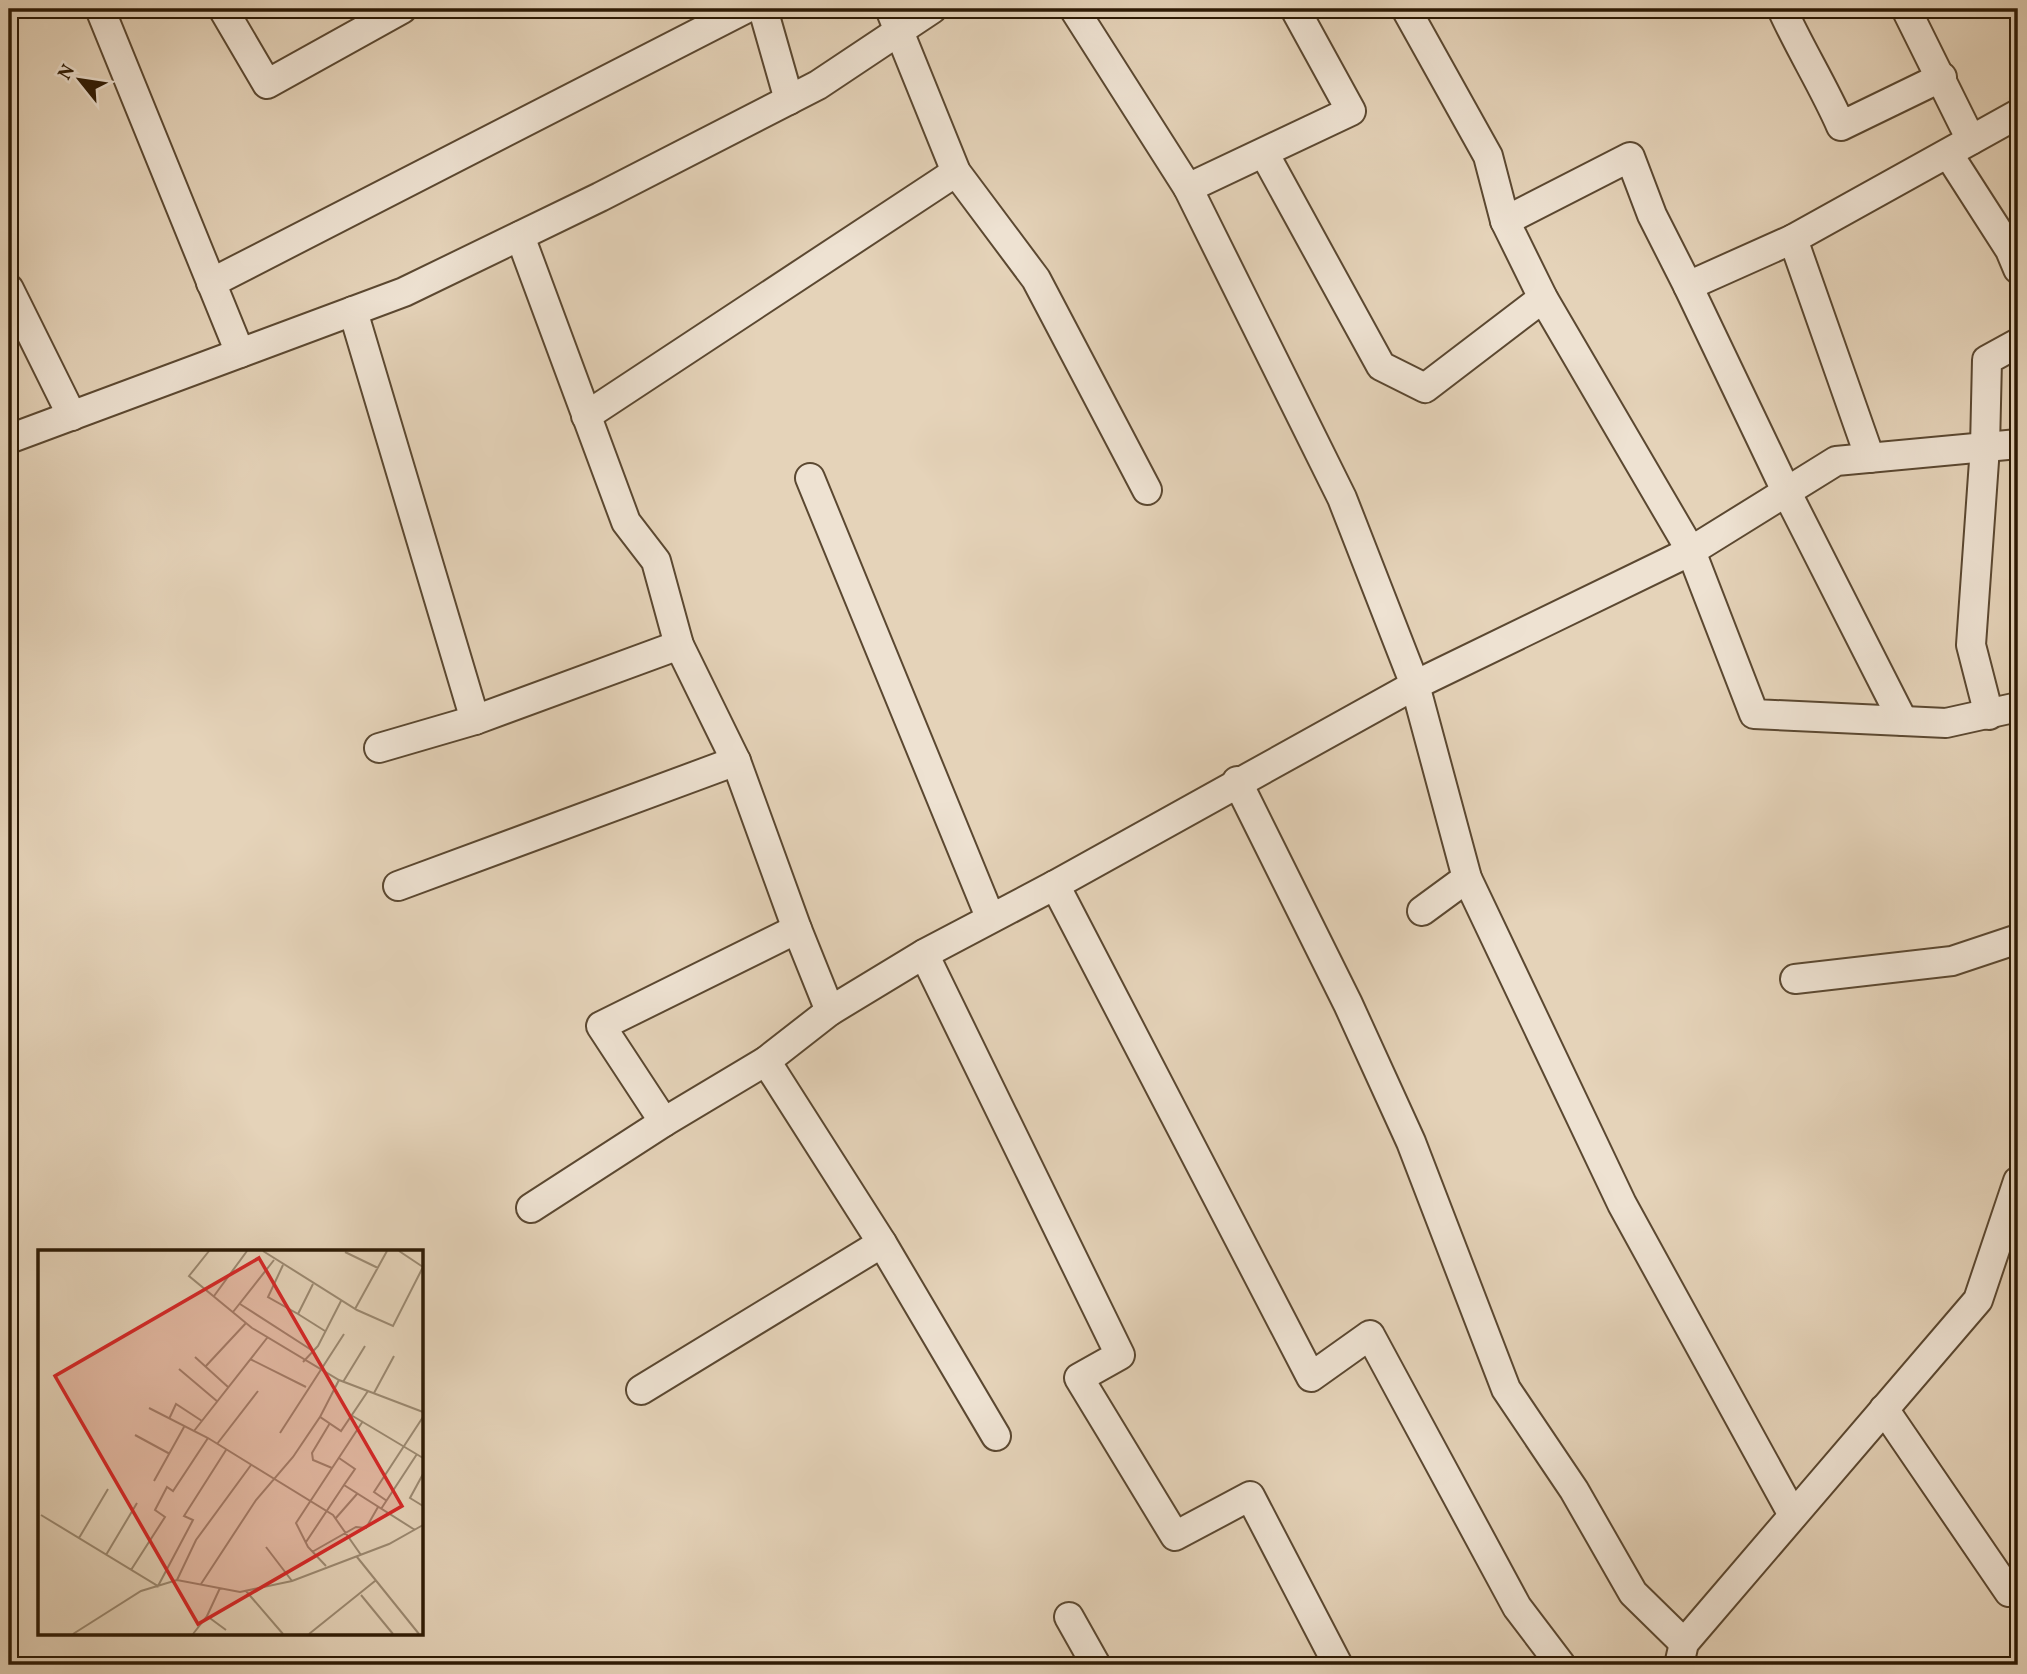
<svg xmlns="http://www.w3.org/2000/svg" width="2027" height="1674" viewBox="0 0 2027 1674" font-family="Vollkorn,serif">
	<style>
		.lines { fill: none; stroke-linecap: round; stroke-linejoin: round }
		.minor-casing { stroke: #5b4831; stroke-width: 32 }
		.minor { stroke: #eee2d2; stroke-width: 28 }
		.inset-road { fill: none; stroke: #9b8971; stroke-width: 2 }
		.view { fill: #d62828; fill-opacity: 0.15; stroke: #d62828; stroke-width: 3.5 }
		.inset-edge { fill: none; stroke: #2d1a04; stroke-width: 3.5 }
	</style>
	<rect width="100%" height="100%" fill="#e5d3b9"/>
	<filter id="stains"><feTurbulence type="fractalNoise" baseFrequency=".00286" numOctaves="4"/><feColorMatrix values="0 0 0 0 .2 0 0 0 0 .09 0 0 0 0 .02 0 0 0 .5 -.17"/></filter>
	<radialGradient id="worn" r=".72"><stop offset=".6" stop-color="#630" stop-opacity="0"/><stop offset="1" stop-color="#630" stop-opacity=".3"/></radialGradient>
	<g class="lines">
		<defs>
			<g id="minor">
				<path d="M 100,9 L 240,353"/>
				<path d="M 223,9 L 267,84 L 402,9"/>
				<path d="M 763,9 L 789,100"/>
				<path d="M 890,9 L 956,172 L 1036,279 L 1147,490"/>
				<path d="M 1074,9 L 1188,188"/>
				<path d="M 1295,9 L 1351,111 L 1188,188 L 1342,498 L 1415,685 L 1467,878 L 1622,1204 L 1793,1515"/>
				<path d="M 1406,9 L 1488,156 L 1505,221 L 1543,298 L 1691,551 L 1754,714 L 1946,723 L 2018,707"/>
				<path d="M 1782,9 C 1800,49 1823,85 1841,126 L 1942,77"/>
				<path d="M 1906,9 L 1971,140"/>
				<path d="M 1264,153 L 1381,366 L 1425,388 L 1543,298"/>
				<path d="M 1949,155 L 2010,250 L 2018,269"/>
				<path d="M 1505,221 L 1630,157 L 1652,215 L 1688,286 L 1793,239 L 2018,114"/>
				<path d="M 520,236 L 626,522 L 656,561 L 679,645 L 736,761 L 797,929 L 830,1011"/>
				<path d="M 1793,239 L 1870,458"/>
				<path d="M 211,283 L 745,9"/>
				<path d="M 1688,286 L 1787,493 L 1903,721"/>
				<path d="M 9,289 L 72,416"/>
				<path d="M 353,311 L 475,720"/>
				<path d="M 586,416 L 956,172"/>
				<path d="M 9,439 L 404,292 L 600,197 L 818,85 L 932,9"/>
				<path d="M 810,478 L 990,917"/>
				<path d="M 1989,715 L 1971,645 L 1985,447 L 1987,360 L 2018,343"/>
				<path d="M 379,748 L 475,720 L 679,645"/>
				<path d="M 1237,781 L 1348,1004 L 1411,1142 L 1506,1389 L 1574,1490 L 1633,1593 L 1684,1643"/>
				<path d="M 1055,885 L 1311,1377 L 1370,1335 L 1517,1607 L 1561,1665"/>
				<path d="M 398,886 L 736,761"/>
				<path d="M 1422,911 L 1467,878"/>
				<path d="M 924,954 L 1120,1355 L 1079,1378 L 1175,1536 L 1250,1496 L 1338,1665"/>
				<path d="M 1795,979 L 1952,961 L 2018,939"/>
				<path d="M 766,1061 L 882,1243 L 996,1436"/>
				<path d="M 664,1122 L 601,1026 L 797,929"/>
				<path d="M 531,1208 L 664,1122 L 766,1061 L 830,1011 L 924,954 L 1055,885 L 1415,685 L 1691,551 L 1836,461 L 2018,444"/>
				<path d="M 641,1390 L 882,1243"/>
				<path d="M 1884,1409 L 2009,1592 L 2018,1588"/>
				<path d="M 1069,1617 L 1096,1665"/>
				<path d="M 1679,1665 L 1684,1643 L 1978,1300 L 2018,1181"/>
			</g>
		</defs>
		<use href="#minor" class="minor-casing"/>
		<use href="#minor" class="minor"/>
	</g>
	<g transform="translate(38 1250)">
		<rect width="385" height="385" fill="#e5d3b9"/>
		<path class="inset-road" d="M 171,1 L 151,26 L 214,78 L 301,130 L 385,162M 225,1 L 319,60 L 355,76 L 385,17M 361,1 L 385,17M 307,2 L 340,18M 245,15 L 230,47 L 260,64M 275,34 L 260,64 L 287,81M 176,46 L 209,1M 202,54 L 275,101M 317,59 L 349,1M 195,62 L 236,10M 157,107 L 190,137M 212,109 L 268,137M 265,112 L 280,96 L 303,51M 167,117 L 208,73M 141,119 L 180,152M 305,132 L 327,96M 336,143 L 356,106M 111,158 L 170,188 L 295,265 L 323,305M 313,165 L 385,208M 282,167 L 301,130M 131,169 L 138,154 L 164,171M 292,173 L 274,203 L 275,210 L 294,218M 156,181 L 229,88M 242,183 L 306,84M 97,185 L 132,204M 179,194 L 220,141M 301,208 L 317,219 L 306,235 L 377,280M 385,224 L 372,248 L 385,256M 116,231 L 146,177M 349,251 L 336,242 L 385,167M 343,259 L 379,204M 3,265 L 120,336 L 155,270 L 146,266 L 188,200M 297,269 L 319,244M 41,288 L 70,239M 268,292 L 306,235M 228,297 L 254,331M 274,302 L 318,277 L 328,278 L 340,257M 68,305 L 99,253M 319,307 L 381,384M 288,316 L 270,297 L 258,273 L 325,171M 93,320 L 127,267 L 117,260 L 129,237 L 135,241 L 170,188M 139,330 L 158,290 L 213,215M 163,334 L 218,250 L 255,207 L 282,167 L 303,181 L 330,141M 182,338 L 169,366 L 188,380M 208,341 L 245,384M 323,345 L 355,384M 35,384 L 103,341 L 139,330 L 202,342 L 254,331 L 351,294 L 385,275M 155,384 L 169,366M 271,384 L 337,331"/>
		<path class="view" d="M 221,8 L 364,256 L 160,374 L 17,126 Z"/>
		<rect width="385" height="385" class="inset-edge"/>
	</g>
	<rect width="2027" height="1674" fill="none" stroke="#e5d3b9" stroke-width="35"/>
	<rect x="10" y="10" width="2006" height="1653" fill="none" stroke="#2d1a04" stroke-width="3.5"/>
	<rect x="18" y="18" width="1992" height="1639" fill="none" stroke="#2d1a04" stroke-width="2"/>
	<g transform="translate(80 80) rotate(300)" stroke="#eee2d2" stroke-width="5" paint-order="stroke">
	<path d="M0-5L12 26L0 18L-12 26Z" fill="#2d1a04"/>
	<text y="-10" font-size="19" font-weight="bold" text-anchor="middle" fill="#2d1a04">N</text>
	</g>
	<rect width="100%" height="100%" filter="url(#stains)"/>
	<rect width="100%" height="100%" fill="url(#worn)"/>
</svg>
